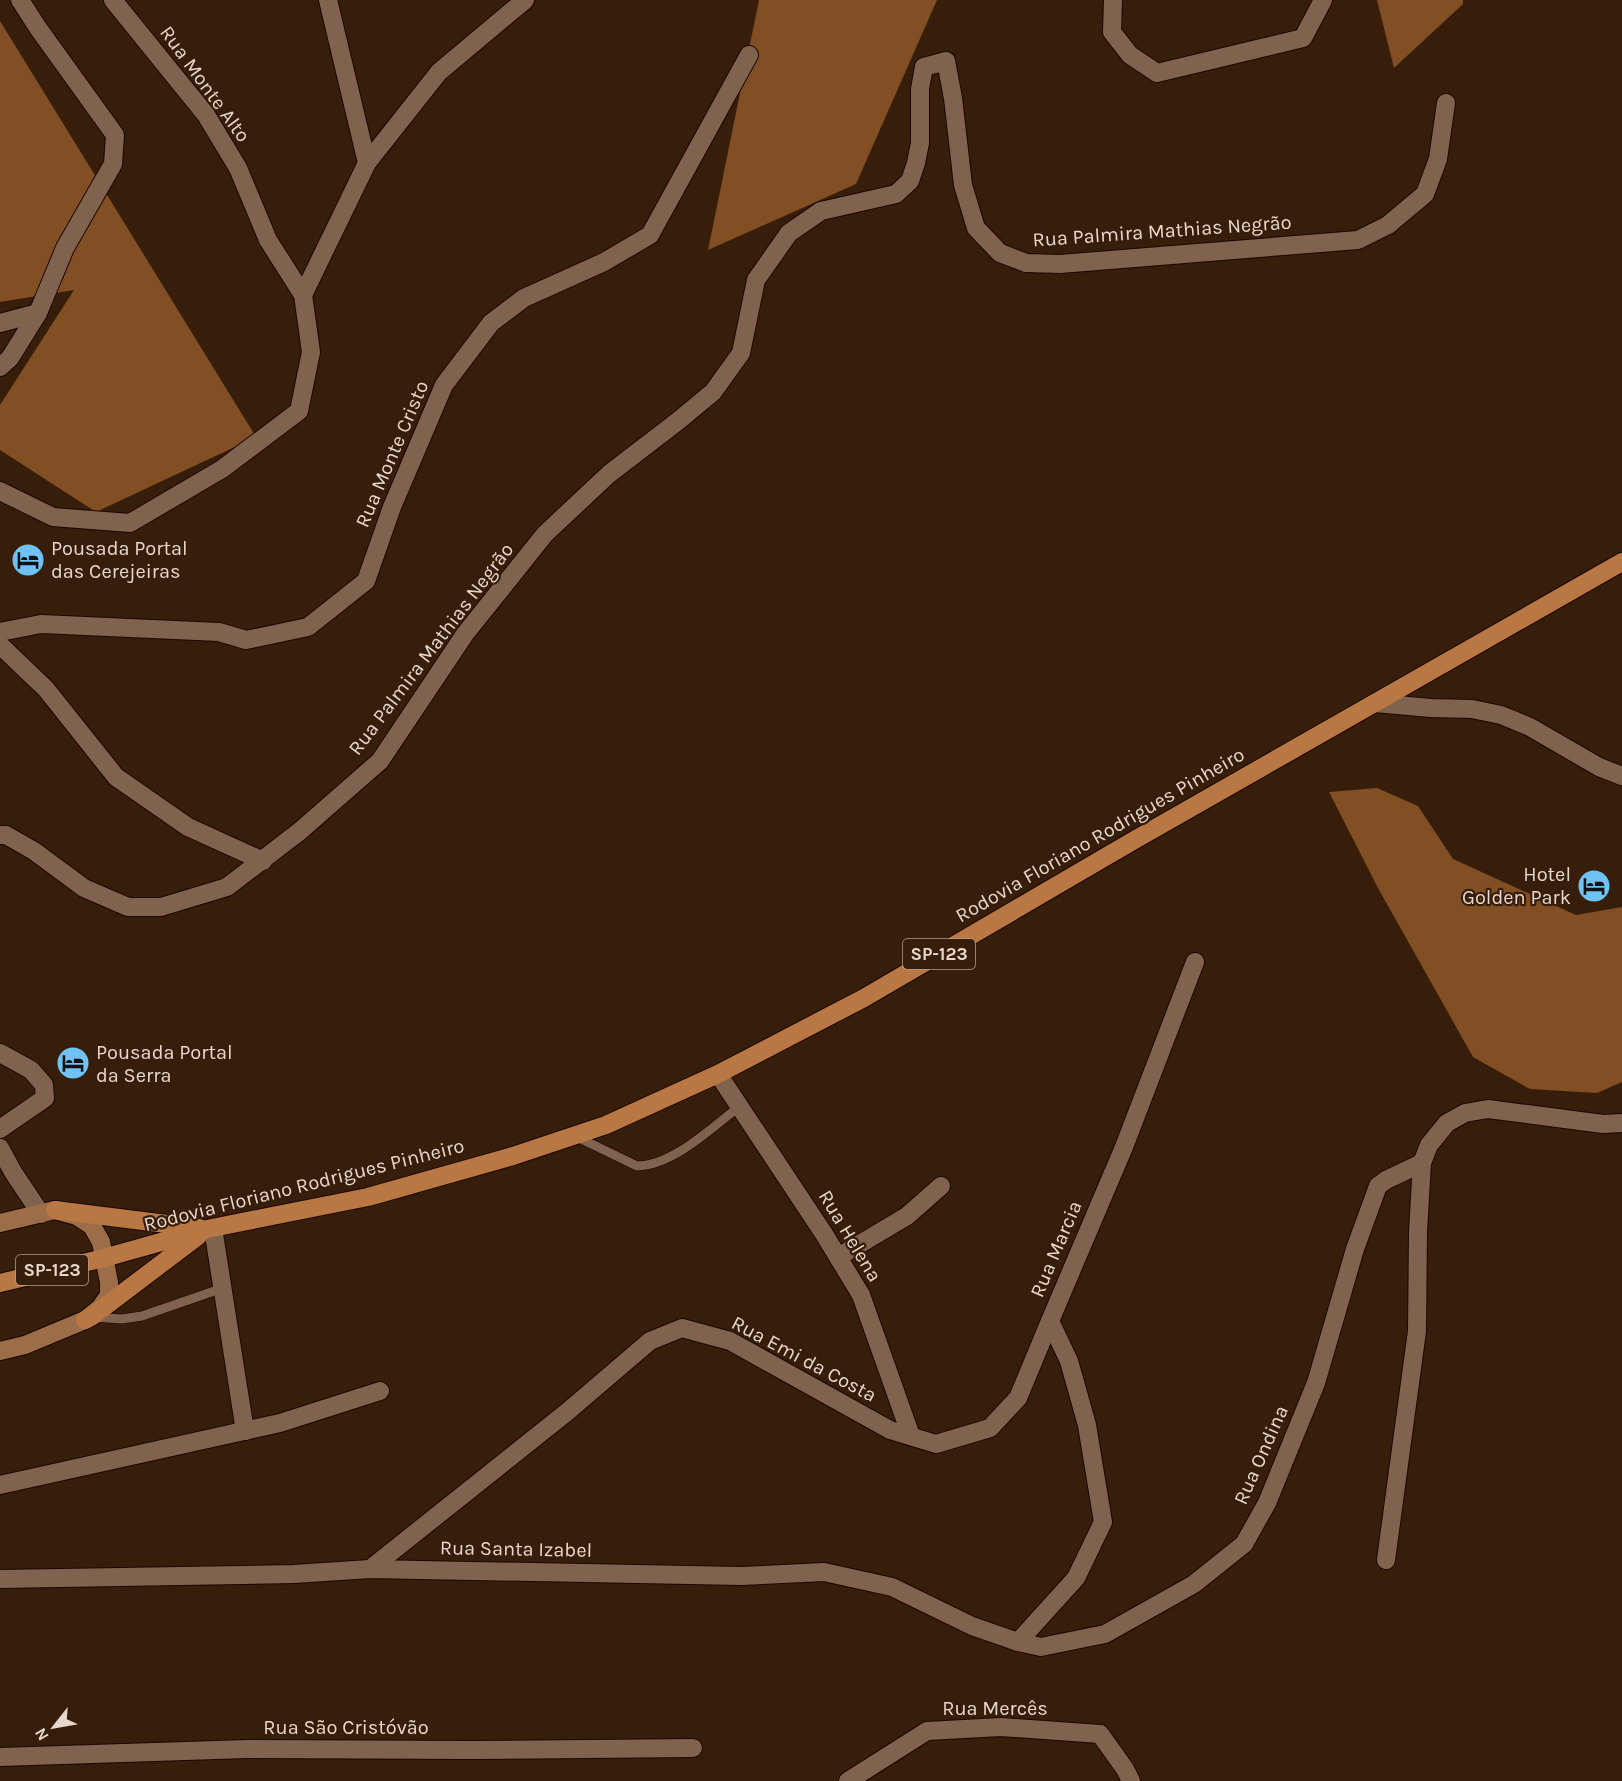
<svg xmlns="http://www.w3.org/2000/svg" width="1622" height="1781" viewBox="0 0 1622 1781" font-family="Karla,sans-serif">
	<style>
		.forest { fill: #824e24 }
		.lines { fill: none; stroke-linecap: round; stroke-linejoin: round }
		.lane-casing { stroke: #1c0700; stroke-width: 10 }
		.street-casing { stroke: #1c0700; stroke-width: 20 }
		.secondary-casing { stroke: #1c0700; stroke-width: 20 }
		.primary-casing { stroke: #1c0700; stroke-width: 20 }
		.lane { stroke: #80634f; stroke-width: 9 }
		.street { stroke: #80634f; stroke-width: 18 }
		.secondary { stroke: #9c6d49; stroke-width: 18 }
		.primary { stroke: #b87743; stroke-width: 18 }
		.labels { text-anchor: middle; dominant-baseline: central; stroke-width: 4.5; stroke-linejoin: round; paint-order: stroke }
		.shield { fill: #361e0b; stroke: #b3a092; stroke-width: 1.5 }
		.shield-label { font-size: 18px; font-weight: bold; fill: #e8d7cc }
		.street-label { font-size: 20px; fill: #e8d7cc; stroke: #361e0b }
		.poi-label { font-size: 20px; fill: #e8d7cc; stroke: #361e0b; text-anchor: start }
	</style>
	<rect width="100%" height="100%" fill="#361e0b"/>
	<g class="forest">
		<path d="M 759,0 L 937,0 L 856,184 L 708,250 Z"/>
		<path d="M 1377,0 L 1463,0 L 1463,4 L 1394,68 Z"/>
		<path d="M 0,21 L 256,437 L 96,512 L 0,450 L 0,405 L 74,290 L 0,302 Z"/>
		<path d="M 1377,788 L 1418,806 L 1453,859 L 1576,915 L 1622,907 L 1622,1082 L 1597,1093 L 1530,1089 L 1473,1057 L 1378,888 L 1329,792 Z"/>
	</g>
	<g class="lines">
		<defs>
			<g id="lane">
				<path d="M 575,1136 L 637,1166 C 674,1165 711,1128 740,1106"/>
				<path d="M 94,1317 L 122,1319 L 142,1316 L 223,1288"/>
			</g>
			<g id="street">
				<path d="M 328,0 L 367,163"/>
				<path d="M 1113,0 L 1112,32 L 1130,55 L 1157,73 L 1303,38 L 1323,0"/>
				<path d="M 303,295 L 367,163 L 439,72 L 525,0"/>
				<path d="M 0,323 L 38,313 L 65,248 L 113,164 L 115,135 L 38,28 L 20,0"/>
				<path d="M 0,367 L 10,358 L 38,313"/>
				<path d="M 0,491 L 53,517 L 130,523 L 222,469 L 299,411 L 311,352 L 303,295 L 268,240 L 238,168 L 206,115 L 113,0"/>
				<path d="M 0,632 L 41,624 L 219,632 L 246,640 L 308,627 L 366,581 L 392,507 L 444,385 L 491,323 L 524,298 L 604,262 L 650,235 L 749,55"/>
				<path d="M 0,645 L 46,689 L 116,777 L 188,827 L 263,861"/>
				<path d="M 1375,703 L 1431,708 L 1472,709 L 1501,715 L 1530,727 L 1599,767 L 1622,776"/>
				<path d="M 0,835 L 6,835 L 34,851 L 84,888 L 128,907 L 161,907 L 227,887 L 300,831 L 380,761 L 465,634 L 545,534 L 609,474 L 678,421 L 713,392 L 741,353 L 756,280 L 789,233 L 821,211 L 896,194 L 910,181 L 916,163 L 920,143 L 920,89 L 924,67 L 946,61 L 953,98 L 963,185 L 976,228 L 1000,253 L 1026,263 L 1060,264 L 1358,240 L 1388,225 L 1425,194 L 1438,159 L 1446,103"/>
				<path d="M 0,1053 L 31,1070 L 44,1085 L 45,1098 L 0,1129"/>
				<path d="M 718,1074 L 824,1234 L 861,1295 L 911,1436"/>
				<path d="M 0,1148 L 13,1172 L 41,1214"/>
				<path d="M 213,1228 L 245,1431"/>
				<path d="M 838,1257 L 907,1216 L 941,1186"/>
				<path d="M 0,1485 L 280,1423 L 380,1391"/>
				<path d="M 1386,1560 L 1417,1331 L 1418,1232 L 1422,1163 L 1429,1145 L 1447,1123 L 1465,1113 L 1488,1109 L 1603,1124 L 1622,1123"/>
				<path d="M 370,1569 L 567,1412 L 650,1341 L 682,1328 L 730,1341 L 890,1430 L 936,1444 L 990,1428 L 1018,1398 L 1050,1321"/>
				<path d="M 0,1579 L 294,1574 L 370,1569 L 741,1576 L 824,1572 L 892,1587 L 972,1626 L 1018,1642 L 1041,1647 L 1105,1634 L 1194,1584 L 1244,1544 L 1267,1503 L 1316,1383 L 1355,1249 L 1378,1186 L 1386,1180 L 1422,1163"/>
				<path d="M 1018,1642 L 1076,1578 L 1103,1522 L 1087,1425 L 1069,1361 L 1050,1321 L 1124,1147 L 1195,962"/>
				<path d="M 0,1757 L 247,1749 L 472,1750 L 693,1748"/>
				<path d="M 848,1781 L 927,1731 L 1001,1727 L 1100,1734 L 1125,1769 L 1131,1781"/>
			</g>
			<path id="secondary" d="M 0,1223 L 55,1210 L 77,1216 L 92,1226 L 101,1242 L 109,1282 L 109,1295 L 100,1308 L 85,1320 L 25,1345 L 0,1351"/>
			<g id="primary">
				<path d="M 55,1210 L 199,1228"/>
				<path d="M 0,1283 L 104,1258 L 207,1229 L 368,1197 L 513,1156 L 606,1125 L 718,1074 L 864,998 L 1131,842 L 1622,562"/>
				<path d="M 85,1320 L 91,1317 L 198,1236"/>
			</g>
		</defs>
		<use href="#lane" class="lane-casing"/>
		<use href="#street" class="street-casing"/>
		<use href="#secondary" class="secondary-casing"/>
		<use href="#primary" class="primary-casing"/>
		<use href="#lane" class="lane"/>
		<use href="#street" class="street"/>
		<use href="#secondary" class="secondary"/>
		<use href="#primary" class="primary"/>
	</g>
	<defs>
		<symbol id="hotel-disc" viewBox="-11 -11 22 22"><circle r="9.5" fill="#70c2f4" stroke="#361e0b"/><path d="M-6-4.5h1.5V1H6V5H4.5V3h-9V5H-6ZM-4 0a1.8 1.8 0 1 1 3.6 0ZM.5 0V-2.5h3Q6-2.5 6 0Z" fill="#111"/></symbol>
	</defs>
	<g fill-rule="evenodd">
		<use href="#hotel-disc" x="9" y="541" width="38" height="38"/>
		<use href="#hotel-disc" x="1575" y="867" width="38" height="38"/>
		<use href="#hotel-disc" x="54" y="1044" width="38" height="38"/>
	</g>
	<g class="labels">
		<g class="shield">
			<rect x="903" y="939" width="72" height="30" rx="4.5"/>
			<rect x="16" y="1255" width="72" height="30" rx="4.5"/>
		</g>
		<g class="shield-label">
			<text x="939" y="954">SP-123</text>
			<text x="52" y="1270">SP-123</text>
		</g>
		<g class="street-label">
			<text transform="translate(205 84) rotate(54)">Rua Monte Alto</text>
			<text transform="translate(1162 231) rotate(-4)">Rua Palmira Mathias Negrão</text>
			<text transform="translate(392 454) rotate(-67)">Rua Monte Cristo</text>
			<text transform="translate(431 649) rotate(-53)">Rua Palmira Mathias Negrão</text>
			<text transform="translate(1100 835) rotate(-30)">Rodovia Floriano Rodrigues Pinheiro</text>
			<text transform="translate(304 1185) rotate(-14)">Rodovia Floriano Rodrigues Pinheiro</text>
			<text transform="translate(850 1236) rotate(59)">Rua Helena</text>
			<text transform="translate(1056 1249) rotate(-67)">Rua Marcia</text>
			<text transform="translate(804 1359) rotate(28)">Rua Emi da Costa</text>
			<text transform="translate(1261 1455) rotate(-66)">Rua Ondina</text>
			<text transform="translate(516 1549) rotate(1)">Rua Santa Izabel</text>
			<text x="995" y="1708">Rua Mercês</text>
			<text x="346" y="1727">Rua São Cristóvão</text>
		</g>
		<g class="poi-label">
			<text x="51" y="548">Pousada Portal<tspan x="51" dy="23">das Cerejeiras</tspan></text>
			<text x="1571" y="874" text-anchor="end">Hotel<tspan x="1571" dy="23">Golden Park</tspan></text>
			<text x="96" y="1052">Pousada Portal<tspan x="96" dy="23">da Serra</tspan></text>
		</g>
	</g>
	<g transform="translate(54 1727) rotate(239)" stroke="#361e0b" stroke-width="4.5" paint-order="stroke">
	<path d="M0-4.5L10 22L0 15L-10 22Z" fill="#e8d7cc"/>
	<text y="-9" font-size="16" font-weight="bold" text-anchor="middle" fill="#e8d7cc">N</text>
	</g>
</svg>
